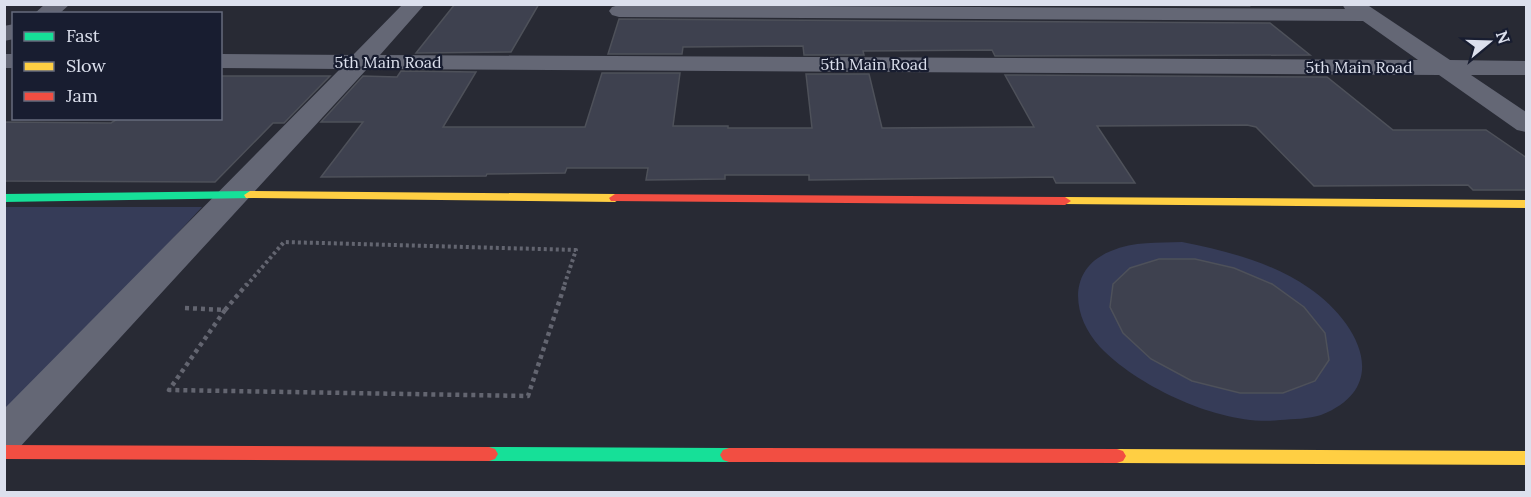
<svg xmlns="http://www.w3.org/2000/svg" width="1531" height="497" viewBox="0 0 1531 497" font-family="Lora,serif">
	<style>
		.green { fill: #363c58 }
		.building { fill: #3e414f; stroke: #4e515a; stroke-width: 1.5 }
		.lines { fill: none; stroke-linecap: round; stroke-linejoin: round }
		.path-far1 { stroke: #636570; stroke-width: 4; stroke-dasharray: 3 3; stroke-linecap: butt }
		.path { stroke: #636570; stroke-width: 4.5; stroke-dasharray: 4 4; stroke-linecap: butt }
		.street { fill: #646775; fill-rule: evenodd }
		.fast { fill: #16e098; fill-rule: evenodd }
		.slow { fill: #ffcf43; fill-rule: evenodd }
		.jam { fill: #f24e42; fill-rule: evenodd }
		.labels { text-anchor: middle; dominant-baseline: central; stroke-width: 4.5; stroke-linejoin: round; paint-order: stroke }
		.far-street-label { font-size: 16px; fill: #dce0ed; stroke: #181d30 }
	</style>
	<rect width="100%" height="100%" fill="#282a34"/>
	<g class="green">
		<path d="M 5,207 L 202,207 L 5,420 Z"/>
		<path d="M 1182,242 C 1227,251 1271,262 1309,288 C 1357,321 1394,386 1321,415 C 1309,419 1293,419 1280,420 C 1224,427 1139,388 1100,347 C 1072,317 1066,269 1111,251 C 1134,241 1158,243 1182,242 Z"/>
	</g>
	<g class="building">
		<path d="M 455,4 L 539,4 L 511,52 L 416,53 Z"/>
		<path d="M 937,4 L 1247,4 L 1249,6 Z"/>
		<path d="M 619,19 L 1270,23 L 1310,55 L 995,56 L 992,50 L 863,51 L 864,55 L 804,55 L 803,46 L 683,47 L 682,54 L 608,54 Z"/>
		<path d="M 401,71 L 476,72 L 443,127 L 585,127 L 602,73 L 680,73 L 673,126 L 728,126 L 728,128 L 812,128 L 806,74 L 869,74 L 882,128 L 1034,127 L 1005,75 L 1327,77 L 1393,130 L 1486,130 L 1527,158 L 1527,190 L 1473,190 L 1468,185 L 1314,186 L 1256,127 L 1247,125 L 1097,126 L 1135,183 L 1056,183 L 1053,177 L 809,180 L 809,175 L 725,175 L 725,179 L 646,180 L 648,168 L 567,168 L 565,173 L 487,174 L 486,176 L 321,177 L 363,122 L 321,122 L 363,76 L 397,77 Z"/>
		<path d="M 220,76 L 330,76 L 284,123 L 273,123 L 215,182 L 4,181 L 4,122 L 111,123 L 119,118 L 220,118 Z"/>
		<path d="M 1159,259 L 1195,259 L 1234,268 L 1272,284 L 1304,307 L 1325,333 L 1329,360 L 1315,381 L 1283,393 L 1240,393 L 1192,381 L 1151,359 L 1123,333 L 1110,307 L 1113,284 L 1130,268 Z"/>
	</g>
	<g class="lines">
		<path class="path-far1" d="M 246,286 L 284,242 L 576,250 L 564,286"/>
		<g class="path">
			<path d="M 185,308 L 225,310"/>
			<path d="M 225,310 L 169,390 L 528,396 L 565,284"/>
			<path d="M 225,310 L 247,284"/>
		</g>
		<g class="street">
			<path d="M 45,4 L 70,4 L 59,14 L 34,14 Z"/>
			<path d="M 403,4 L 425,4 L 380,55 L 1418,60 L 1363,21 L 619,17 L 612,15 L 609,11 L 612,7 L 619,5 L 1345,9 L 1342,4 L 1366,4 L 1450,60 L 1526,61 L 1526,75 L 1471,75 L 1526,112 L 1526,132 L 1517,130 L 1439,75 L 367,69 L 19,448 L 4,452 L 4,409 L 340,69 L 220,68 L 220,54 L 353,55 Z"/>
			<path d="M 14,24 L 14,39 L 4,41 L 4,26 Z"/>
			<rect x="4" y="54" width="10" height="14"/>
		</g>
		<g class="fast">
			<path d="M 250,191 L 254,192 L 256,195 L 254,198 L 4,202 L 4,194 Z"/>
			<path d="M 489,447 L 729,448 L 735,450 L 738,455 L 735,460 L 729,462 L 489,461 L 483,459 L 480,454 L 483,449 Z"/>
		</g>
		<g class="slow">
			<path d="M 250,191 L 615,194 L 621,198 L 615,202 L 246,198 L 244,195 Z"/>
			<path d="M 1065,197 L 1526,200 L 1526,208 L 1061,204 L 1059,201 Z"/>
			<path d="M 1117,449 L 1526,451 L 1526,465 L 1117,463 L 1111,461 L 1108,456 L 1111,451 Z"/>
		</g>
		<g class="jam">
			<path d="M 615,194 L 1065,197 L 1071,201 L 1065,205 L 611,201 L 609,198 Z"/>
			<path d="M 4,445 L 489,447 L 495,449 L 498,454 L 495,459 L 489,461 L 4,459 Z"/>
			<path d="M 729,448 L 1117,449 L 1123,451 L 1126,456 L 1123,461 L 1117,463 L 729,462 L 723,460 L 720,455 L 723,450 Z"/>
		</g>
	</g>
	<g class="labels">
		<g class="far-street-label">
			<text x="388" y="62">5th Main Road</text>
			<text x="874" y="64">5th Main Road</text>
			<text x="1359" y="67">5th Main Road</text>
		</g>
	</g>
	<rect width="1531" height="497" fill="none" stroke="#dce0ed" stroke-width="12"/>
	<rect x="12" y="12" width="210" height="108" fill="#181d30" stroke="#666b7c" stroke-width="1.5"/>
	<rect x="24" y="32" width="30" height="9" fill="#16e098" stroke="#666b7c" stroke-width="1.5"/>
	<text x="66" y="42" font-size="18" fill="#dce0ed">Fast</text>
	<rect x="24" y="62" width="30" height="9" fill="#ffcf43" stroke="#666b7c" stroke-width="1.5"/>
	<text x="66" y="72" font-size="18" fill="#dce0ed">Slow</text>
	<rect x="24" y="92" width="30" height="9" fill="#f24e42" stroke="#666b7c" stroke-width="1.5"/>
	<text x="66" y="102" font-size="18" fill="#dce0ed">Jam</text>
	<g transform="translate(1489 42) rotate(71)" stroke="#181d30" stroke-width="4.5" paint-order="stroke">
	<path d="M0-4.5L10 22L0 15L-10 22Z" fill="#dce0ed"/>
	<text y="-9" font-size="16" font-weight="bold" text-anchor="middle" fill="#dce0ed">N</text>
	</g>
</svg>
